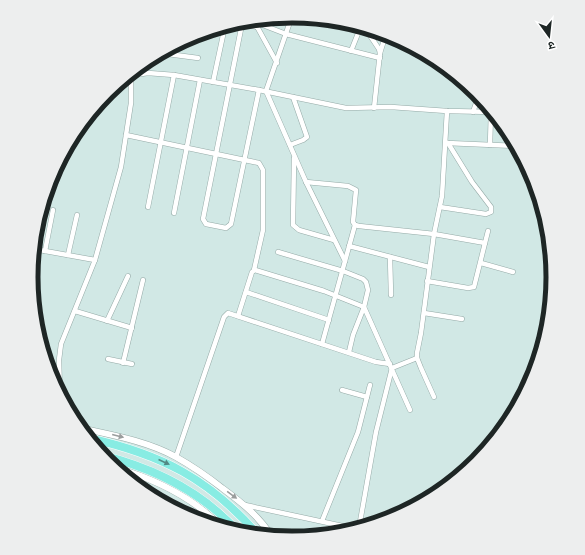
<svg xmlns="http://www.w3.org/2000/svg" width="585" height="555" viewBox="0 0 585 555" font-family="'Golos Text','Noto Sans Devanagari',sans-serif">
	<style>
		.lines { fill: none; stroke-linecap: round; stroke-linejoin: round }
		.minor-casing { stroke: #95aaa7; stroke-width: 5.5 }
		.tertiary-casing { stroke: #95aaa7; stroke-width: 7 }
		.trunk-casing { stroke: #fff; stroke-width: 9 }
		.minor { stroke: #fff; stroke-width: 4.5 }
		.tertiary { stroke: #fff; stroke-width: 6 }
		.trunk { stroke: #88ece3; stroke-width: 8 }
		.oneway { fill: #9a9d9d }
		.oneway2 { fill: #538984 }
		.rim { fill: none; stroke: #1e2625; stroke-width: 5 }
	</style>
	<rect width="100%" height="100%" fill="#d1e8e5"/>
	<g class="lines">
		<defs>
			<g id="minor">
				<path d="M 292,16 L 266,91 L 306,182 L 345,261"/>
				<path d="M 254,21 L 277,63"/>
				<path d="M 255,22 L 286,34 L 380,58"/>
				<path d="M 236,23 L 257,27"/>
				<path d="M 242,24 L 203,219 L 206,224 L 226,228 L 231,224 L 259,90"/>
				<path d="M 365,28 L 379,49 L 380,53 L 374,108"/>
				<path d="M 351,51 L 361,26"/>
				<path d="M 160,53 L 198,58"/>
				<path d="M 380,53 L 386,34"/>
				<path d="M 128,76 L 148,73 L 174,75 L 259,90 L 346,108 L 391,107 L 447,111 L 493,112"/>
				<path d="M 213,82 L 225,26"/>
				<path d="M 473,112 L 479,95"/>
				<path d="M 126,135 L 259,163 L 263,170 L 263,230 L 254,270"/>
				<path d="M 447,143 L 517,146"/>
				<path d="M 290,145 L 303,140 L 307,137 L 293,97"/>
				<path d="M 490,145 L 491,112"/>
				<path d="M 294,158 L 293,225 L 299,230 L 334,240"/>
				<path d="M 306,182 L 348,186 L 356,190 L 353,222 L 355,225 L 359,226 L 434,234 L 485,243"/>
				<path d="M 148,207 L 174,75"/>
				<path d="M 440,207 L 486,214 L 491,212 L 491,207 L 472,182 L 448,143"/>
				<path d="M 174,213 L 200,80"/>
				<path d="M 349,246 L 429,267"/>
				<path d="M 34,249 L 95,260"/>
				<path d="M 45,251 L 53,210"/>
				<path d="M 278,252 L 343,271 L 363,279 L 366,282 L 368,290 L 364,307 L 353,335 L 349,352"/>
				<path d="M 68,255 L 77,215"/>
				<path d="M 390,257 L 391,295"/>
				<path d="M 481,263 L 513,272"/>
				<path d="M 427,281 L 468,288 L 474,287 L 488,231"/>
				<path d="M 246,292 L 329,320"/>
				<path d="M 75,311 L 132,328"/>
				<path d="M 424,313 L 462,319"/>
				<path d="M 238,316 L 252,272 L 255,270 L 324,291 L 364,307 L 410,410"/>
				<path d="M 107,321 L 128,276"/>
				<path d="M 322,344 L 355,225"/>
				<path d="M 108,359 L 132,364"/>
				<path d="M 123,363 L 143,280"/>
				<path d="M 342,390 L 367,397"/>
				<path d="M 60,394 L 59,360 L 61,344 L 95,260 L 121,167 L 131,103 L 131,73"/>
				<path d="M 434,397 L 421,368 L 417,358 L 417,353 L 421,333 L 434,234 L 442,196 L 447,111"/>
				<path d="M 176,457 L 224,317 L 228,313 L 376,362 L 390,364"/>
				<path d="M 245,505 L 347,527 C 354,527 357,528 360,522 L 376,432 L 392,368 L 417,358"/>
				<path d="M 322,521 L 358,432 L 370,385"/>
			</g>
			<g id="tertiary">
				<path d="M 80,428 C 112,435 147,441 176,457 C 192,466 208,477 222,488 C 241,502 260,517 272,537"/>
				<path d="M 113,467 C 153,478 194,498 224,529"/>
			</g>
			<g id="trunk">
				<path d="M 88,438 C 161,454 210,479 259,536"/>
				<path d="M 101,455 C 154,468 204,493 240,534"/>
			</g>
		</defs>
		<use href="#minor" class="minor-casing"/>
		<use href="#tertiary" class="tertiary-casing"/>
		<use href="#trunk" class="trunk-casing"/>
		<use href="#minor" class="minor"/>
		<use href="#tertiary" class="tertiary"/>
		<use href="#trunk" class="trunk"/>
	</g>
	<defs><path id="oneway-solid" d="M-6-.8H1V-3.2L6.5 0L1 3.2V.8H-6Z"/></defs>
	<g class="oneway">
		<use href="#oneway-solid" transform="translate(118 436) rotate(14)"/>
		<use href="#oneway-solid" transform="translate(232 495) rotate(36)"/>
	</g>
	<use class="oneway2" href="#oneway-solid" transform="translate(164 462) rotate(24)"/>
	<path d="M0 0H585V555H0ZM38 277a254 254 0 1 1 508 0a254 254 0 1 1-508 0Z" fill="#edeeee" fill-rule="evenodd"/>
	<path class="rim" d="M38 277a254 254 0 1 1 508 0a254 254 0 1 1-508 0Z"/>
	<g transform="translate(549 36) rotate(165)" stroke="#ffffff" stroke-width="3" paint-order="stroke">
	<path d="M0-3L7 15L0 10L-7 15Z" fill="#1e2625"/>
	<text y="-6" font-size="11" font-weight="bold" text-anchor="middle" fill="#1e2625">उ</text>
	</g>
</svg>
